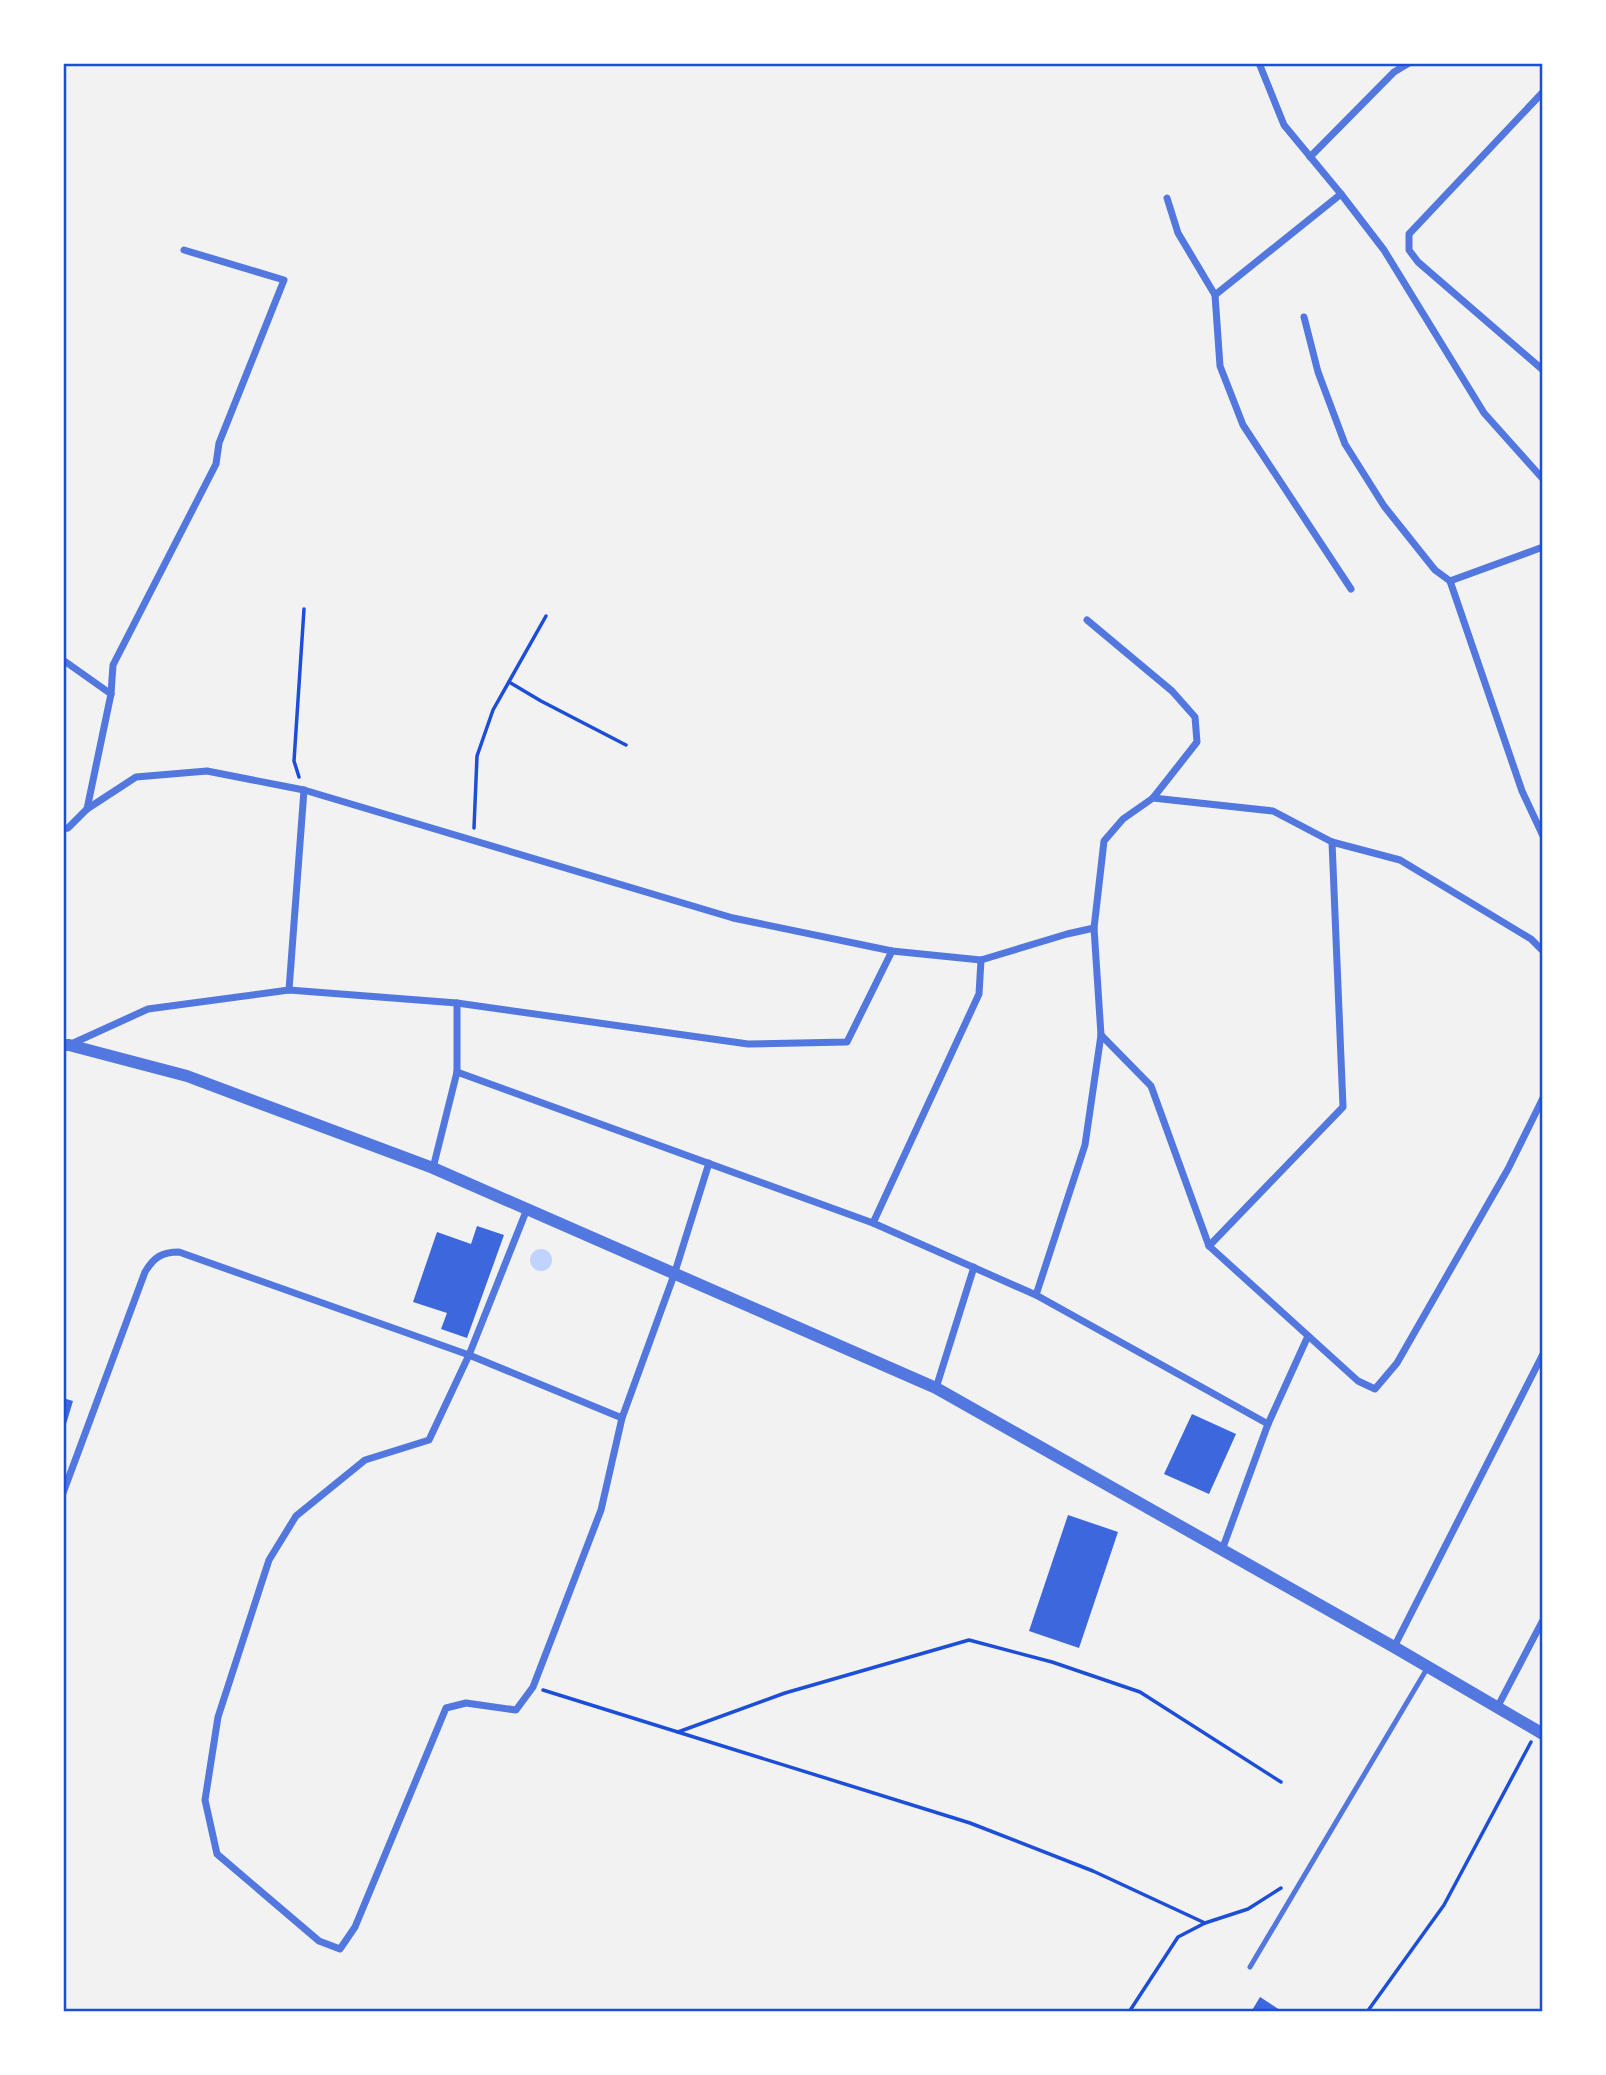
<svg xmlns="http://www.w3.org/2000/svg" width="1606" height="2075" viewBox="0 0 1606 2075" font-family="'Roboto Condensed',sans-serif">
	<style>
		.water { fill: #bfd3fe }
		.building { fill: #3d67dc }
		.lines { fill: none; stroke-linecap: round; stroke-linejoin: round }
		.path { stroke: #1d4ed8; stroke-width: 3.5 }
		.service { stroke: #5277de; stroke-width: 5 }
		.minor { stroke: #5277de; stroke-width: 7 }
		.tertiary { stroke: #5277de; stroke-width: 12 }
		.neatline { fill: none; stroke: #1d4ed8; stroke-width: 2.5 }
	</style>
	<rect width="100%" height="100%" fill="#f2f2f2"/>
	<circle class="water" cx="541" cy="1260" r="11"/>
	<g class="building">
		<path d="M 477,1226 L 504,1235 L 467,1338 L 441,1329 L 447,1313 L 413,1302 L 437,1232 L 471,1244 Z"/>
		<path d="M 63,1398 L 73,1401 L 64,1431 L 63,1431 Z"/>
		<path d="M 1192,1414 L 1236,1434 L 1209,1494 L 1164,1474 Z"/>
		<path d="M 1068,1515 L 1118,1532 L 1079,1648 L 1029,1631 Z"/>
		<path d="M 1260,1997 L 1283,2012 L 1251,2012 Z"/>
	</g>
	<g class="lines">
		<g class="path">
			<path d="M 509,682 L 541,701 L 626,745"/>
			<path d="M 299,777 L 294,761 L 304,609"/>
			<path d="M 474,828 L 477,756 L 493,710 L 546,616"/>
			<path d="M 543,1690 L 970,1823 L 1093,1871 L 1205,1923 L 1248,1909 L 1281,1888"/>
			<path d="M 678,1732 L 785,1693 L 969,1640 L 1052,1662 L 1140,1692 L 1281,1782"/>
			<path d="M 1129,2012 L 1178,1937 L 1205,1923"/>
			<path d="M 1367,2012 L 1444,1905 L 1531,1742"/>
		</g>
		<path class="service" d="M 1250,1967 L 1428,1667"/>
		<g class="minor">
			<path d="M 1259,63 L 1284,125 L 1341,194 L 1384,250 L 1484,413 L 1543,479"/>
			<path d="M 1543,92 L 1409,234 L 1409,250 L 1418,262 L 1543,370"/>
			<path d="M 1310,157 L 1394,72 L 1409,63"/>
			<path d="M 1167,198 L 1178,233 L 1215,295 L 1220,366 L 1243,425 L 1351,589"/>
			<path d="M 1215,295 L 1341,194"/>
			<path d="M 1304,317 L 1318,372 L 1345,444 L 1384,506 L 1435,570 L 1450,581 L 1522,791 L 1543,836"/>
			<path d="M 1450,581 L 1543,547"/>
			<path d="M 63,660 L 111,694"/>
			<path d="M 1153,798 L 1273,811 L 1332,842 L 1400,860 L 1531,939 L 1543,951"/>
			<path d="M 87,809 L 111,694 L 113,665 L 216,464 L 219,443 L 284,280 L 184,250"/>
			<path d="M 63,829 L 68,828 L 87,809 L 136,777 L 207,771 L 304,790 L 733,918 L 892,951 L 981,960 L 1067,934 L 1094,928"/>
			<path d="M 289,990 L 304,790"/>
			<path d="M 1101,1035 L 1151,1086 L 1209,1246 L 1358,1381 L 1375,1389 L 1397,1363 L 1508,1169 L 1543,1098"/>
			<path d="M 69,1045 L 148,1009 L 289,990 L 457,1003 L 748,1044 L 847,1042 L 892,951"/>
			<path d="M 457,1072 L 873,1223 L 1036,1295 L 1268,1424"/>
			<path d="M 433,1168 L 457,1072 L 457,1003"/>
			<path d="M 527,1209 L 469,1355 L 429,1440 L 365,1460 L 296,1516 L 269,1560 L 218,1717 L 205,1800 L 217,1854 L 319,1941 L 340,1949 L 355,1927 L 446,1708 L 466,1703 L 516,1710 L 533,1687 L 601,1510 L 622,1418 L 674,1275 L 709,1163"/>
			<path d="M 873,1223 L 979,994 L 981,960"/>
			<path d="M 1209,1246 L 1343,1107 L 1332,842"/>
			<path d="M 1036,1295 L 1085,1145 L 1101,1035 L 1094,928 L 1104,841 L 1123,819 L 1153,798 L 1197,742 L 1195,717 L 1172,691 L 1087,620"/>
			<path d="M 936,1388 L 974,1267"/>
			<path d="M 63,1493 L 145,1272 C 154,1257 162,1252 179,1252 L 469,1355 L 622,1418"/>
			<path d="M 1222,1550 L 1268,1424 L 1308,1336"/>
			<path d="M 1394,1647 L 1543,1354"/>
			<path d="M 1498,1706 L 1543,1620"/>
		</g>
		<path class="tertiary" d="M 63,1045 L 69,1045 L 187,1076 L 433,1168 L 936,1388 L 1394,1647 L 1543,1734"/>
	</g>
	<rect width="1606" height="2075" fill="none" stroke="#ffffff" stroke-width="130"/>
	<rect x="65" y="65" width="1476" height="1945" class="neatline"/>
</svg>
